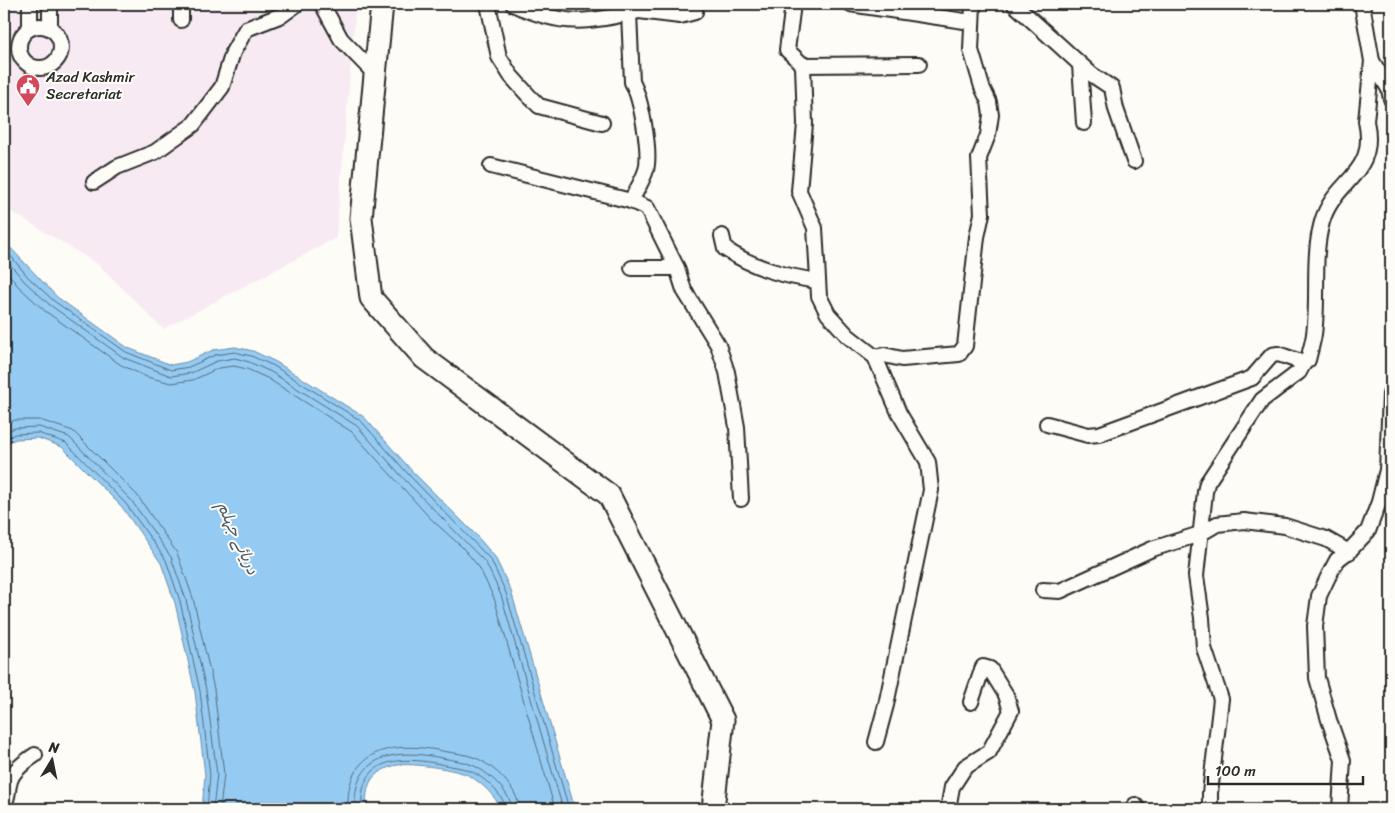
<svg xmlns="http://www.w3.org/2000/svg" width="1395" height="813" viewBox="0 0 1395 813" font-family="Sriracha,'Playpen Sans Arabic',sans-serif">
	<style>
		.built { fill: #f8eaf2 }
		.water { fill: #95cbf3; stroke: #6b8ba3 }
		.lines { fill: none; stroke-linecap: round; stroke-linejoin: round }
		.shore { stroke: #556b7b; stroke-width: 1 }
		.minor-casing { stroke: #2b2b2b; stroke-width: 18 }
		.highway-casing { stroke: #2b2b2b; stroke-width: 25 }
		.minor { stroke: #fdfcf7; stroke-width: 14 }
		.highway { stroke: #fdfcf7; stroke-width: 21 }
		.labels { text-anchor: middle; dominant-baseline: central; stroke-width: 4; stroke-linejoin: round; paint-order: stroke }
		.poi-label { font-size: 15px; fill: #2b2b2b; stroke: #fdfcf7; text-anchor: start }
		.water-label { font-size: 16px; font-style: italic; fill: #4b5b67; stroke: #fdfcf7 }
	</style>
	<rect width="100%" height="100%" fill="#fdfcf7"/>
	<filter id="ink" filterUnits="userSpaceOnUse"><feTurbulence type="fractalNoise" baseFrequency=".02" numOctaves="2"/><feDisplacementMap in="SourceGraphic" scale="10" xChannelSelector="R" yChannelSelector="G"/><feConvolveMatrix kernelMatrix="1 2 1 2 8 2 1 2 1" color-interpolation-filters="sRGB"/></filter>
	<g filter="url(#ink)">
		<path class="built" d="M 4,4 L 356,4 L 336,238 L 163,329 L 99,265 L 4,207 Z"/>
		<path class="water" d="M 4,241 L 57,297 L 128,348 L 171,365 L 187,362 L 213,350 L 235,347 L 253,351 L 276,362 L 364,417 L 413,472 L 475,534 L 495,557 L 511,591 L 575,809 L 501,809 C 495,796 483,784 470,776 C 457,769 413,763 398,765 C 389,766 377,772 372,779 C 366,788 366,799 367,809 L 202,809 L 205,775 L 195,692 L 175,603 L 161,563 L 122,507 L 62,447 L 38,438 L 16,439 L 4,444 Z"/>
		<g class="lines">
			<g class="shore">
				<path d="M 4,248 L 28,277 L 54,301 L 126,352 L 171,370 L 189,367 L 215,355 L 235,352 L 251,356 L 274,366 L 361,421 L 409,475 L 491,560 L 506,593 L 569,809"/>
				<path d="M 4,257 L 24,281 L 50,305 L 124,358 L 171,376 L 191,373 L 217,361 L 235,358 L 249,362 L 271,372 L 357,426 L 405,480 L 486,563 L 501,595 L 563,809"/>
				<path d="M 4,268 L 18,286 L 45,311 L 121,365 L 147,377 L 171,383 L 193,380 L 219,368 L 234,366 L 247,369 L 267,378 L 352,432 L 431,519 L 462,547 L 479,567 L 494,598 L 555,809"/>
				<path d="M 4,424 L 15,420 L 40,420 L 73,431 L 137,495 L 177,553 L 193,598 L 214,689 L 224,774 L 220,809"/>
				<path d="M 4,432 L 15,428 L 39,427 L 69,437 L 131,500 L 171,557 L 186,600 L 206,690 L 217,774 L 213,809"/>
				<path d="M 4,439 L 15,434 L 38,433 L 66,443 L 126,504 L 166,560 L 180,601 L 200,691 L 210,775 L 207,809"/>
				<path d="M 348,809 C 345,748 393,741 442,751 C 453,753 466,754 476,758 C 494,766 519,789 519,809"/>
				<path d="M 355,809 C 352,752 398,749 442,758 C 452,760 463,761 472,765 C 487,771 511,792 512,809"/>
				<path d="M 362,809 C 358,757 400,756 440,764 C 449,766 461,767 470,771 C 483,776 504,795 506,809"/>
			</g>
			<defs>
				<g id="minor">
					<path d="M 30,4 L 30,28"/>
					<path d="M 50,4 L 50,28"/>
					<path d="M 181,4 L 181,20"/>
					<path d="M 322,4 L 341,39 L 375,74"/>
					<path d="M 488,4 L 499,57 L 511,76 L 528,95 L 539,106 L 602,123"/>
					<path d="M 513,4 C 564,27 586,23 639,11 L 637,4"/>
					<path d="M 793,4 L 787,50 L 803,65 L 919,64"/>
					<path d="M 850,4 L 971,22"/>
					<path d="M 1014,4 L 1091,74 L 1112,88 L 1116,109 L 1134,161"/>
					<path d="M 1362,4 L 1372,61 L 1389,89 L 1391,99"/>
					<path d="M 639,11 L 680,16 L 695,12 L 696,4"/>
					<circle cx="40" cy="47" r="21"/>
					<path d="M 803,65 L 805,124 L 799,191 L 815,228 L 819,296 L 828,314 L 848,336 L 875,357 L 899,413 L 928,462 L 931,490 L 886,705 L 876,742"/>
					<path d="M 1080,65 L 1084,123"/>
					<path d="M 491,166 L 631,201 C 636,191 643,180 646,170 C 651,152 641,98 632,82 L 629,13"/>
					<path d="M 94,182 L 117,167 L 155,152 L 193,125 L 222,87 L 233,52 L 246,29 L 282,15 L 297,4"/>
					<path d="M 631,201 L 647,208 L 677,268"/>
					<path d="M 722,236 L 725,249 C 754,268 783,276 818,281"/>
					<path d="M 632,268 L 677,268 L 684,290 L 718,345 L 727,372 L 737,427 L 741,499"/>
					<path d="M 875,357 L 884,355 L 902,359 L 959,354 L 965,346 L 977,237 L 982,214 L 979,158 L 988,135 L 991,115 L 989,102 L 982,87 L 971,50 L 973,4"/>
					<path d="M 1047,424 L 1088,435 L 1099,434 L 1252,378 L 1272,355 L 1278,354 L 1304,363 L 1308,360 C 1310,351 1313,342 1314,334 C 1319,297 1312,258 1322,222 C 1334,179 1378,176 1366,121 L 1372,61"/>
					<path d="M 1043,590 L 1060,591 L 1152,549 L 1200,534 L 1217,524 L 1244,521 L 1285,526 L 1326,539 L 1349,552"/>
					<path d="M 4,804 C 9,796 7,790 10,781 C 13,770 26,761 35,755"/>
					<path d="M 1135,805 L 1138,809"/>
					<path d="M 948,809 L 952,787 L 965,767 L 989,752 L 1011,711 L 1006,695 L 990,669 L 983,667 L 971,702"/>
					<path d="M 1210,809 L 1210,793 L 1221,699 L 1204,648 L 1202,618 L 1196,576 L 1205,492 L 1207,483 L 1262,400 L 1299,372 L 1304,363"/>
					<path d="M 1340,809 L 1343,760 L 1329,720 L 1317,678 L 1315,626 L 1319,596 L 1328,577 L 1337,560 L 1350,550 L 1368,531 L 1379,502 L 1387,470 L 1390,394"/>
				</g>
				<path id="highway" d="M 382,4 L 361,218 L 371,298 L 424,358 L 609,495 L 723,720 L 713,809"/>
			</defs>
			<use href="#minor" class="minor-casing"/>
			<use href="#highway" class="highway-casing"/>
			<use href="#minor" class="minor"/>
			<use href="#highway" class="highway"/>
		</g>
	</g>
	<defs>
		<symbol id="civic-pin" viewBox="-11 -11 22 30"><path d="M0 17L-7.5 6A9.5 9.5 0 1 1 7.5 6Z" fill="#d1495b" stroke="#fdfcf7"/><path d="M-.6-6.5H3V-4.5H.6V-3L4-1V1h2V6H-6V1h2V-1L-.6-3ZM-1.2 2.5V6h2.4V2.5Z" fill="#fff"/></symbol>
	</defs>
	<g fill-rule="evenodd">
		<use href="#civic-pin" x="14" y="72" width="28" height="38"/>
	</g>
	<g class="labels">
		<g class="poi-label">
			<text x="46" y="77">Azad Kashmir<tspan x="46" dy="17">Secretariat</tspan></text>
		</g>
		<g class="water-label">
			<text transform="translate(238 538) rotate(66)">دریائے جہلم</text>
		</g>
	</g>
	<rect width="1395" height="813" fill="none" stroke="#fdfcf7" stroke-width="20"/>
	<rect x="10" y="10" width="1375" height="793" fill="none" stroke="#2b2b2b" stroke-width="2" filter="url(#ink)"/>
	<g transform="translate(52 760) rotate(10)" stroke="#fdfcf7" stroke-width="4" paint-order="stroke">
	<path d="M0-4L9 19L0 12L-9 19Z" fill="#2b2b2b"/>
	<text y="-8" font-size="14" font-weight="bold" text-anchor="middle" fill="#2b2b2b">N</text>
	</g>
	<path d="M1208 776v8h155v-8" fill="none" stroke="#2b2b2b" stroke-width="2.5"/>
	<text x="1215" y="776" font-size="15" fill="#2b2b2b" stroke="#fdfcf7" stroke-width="4" paint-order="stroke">100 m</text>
</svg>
